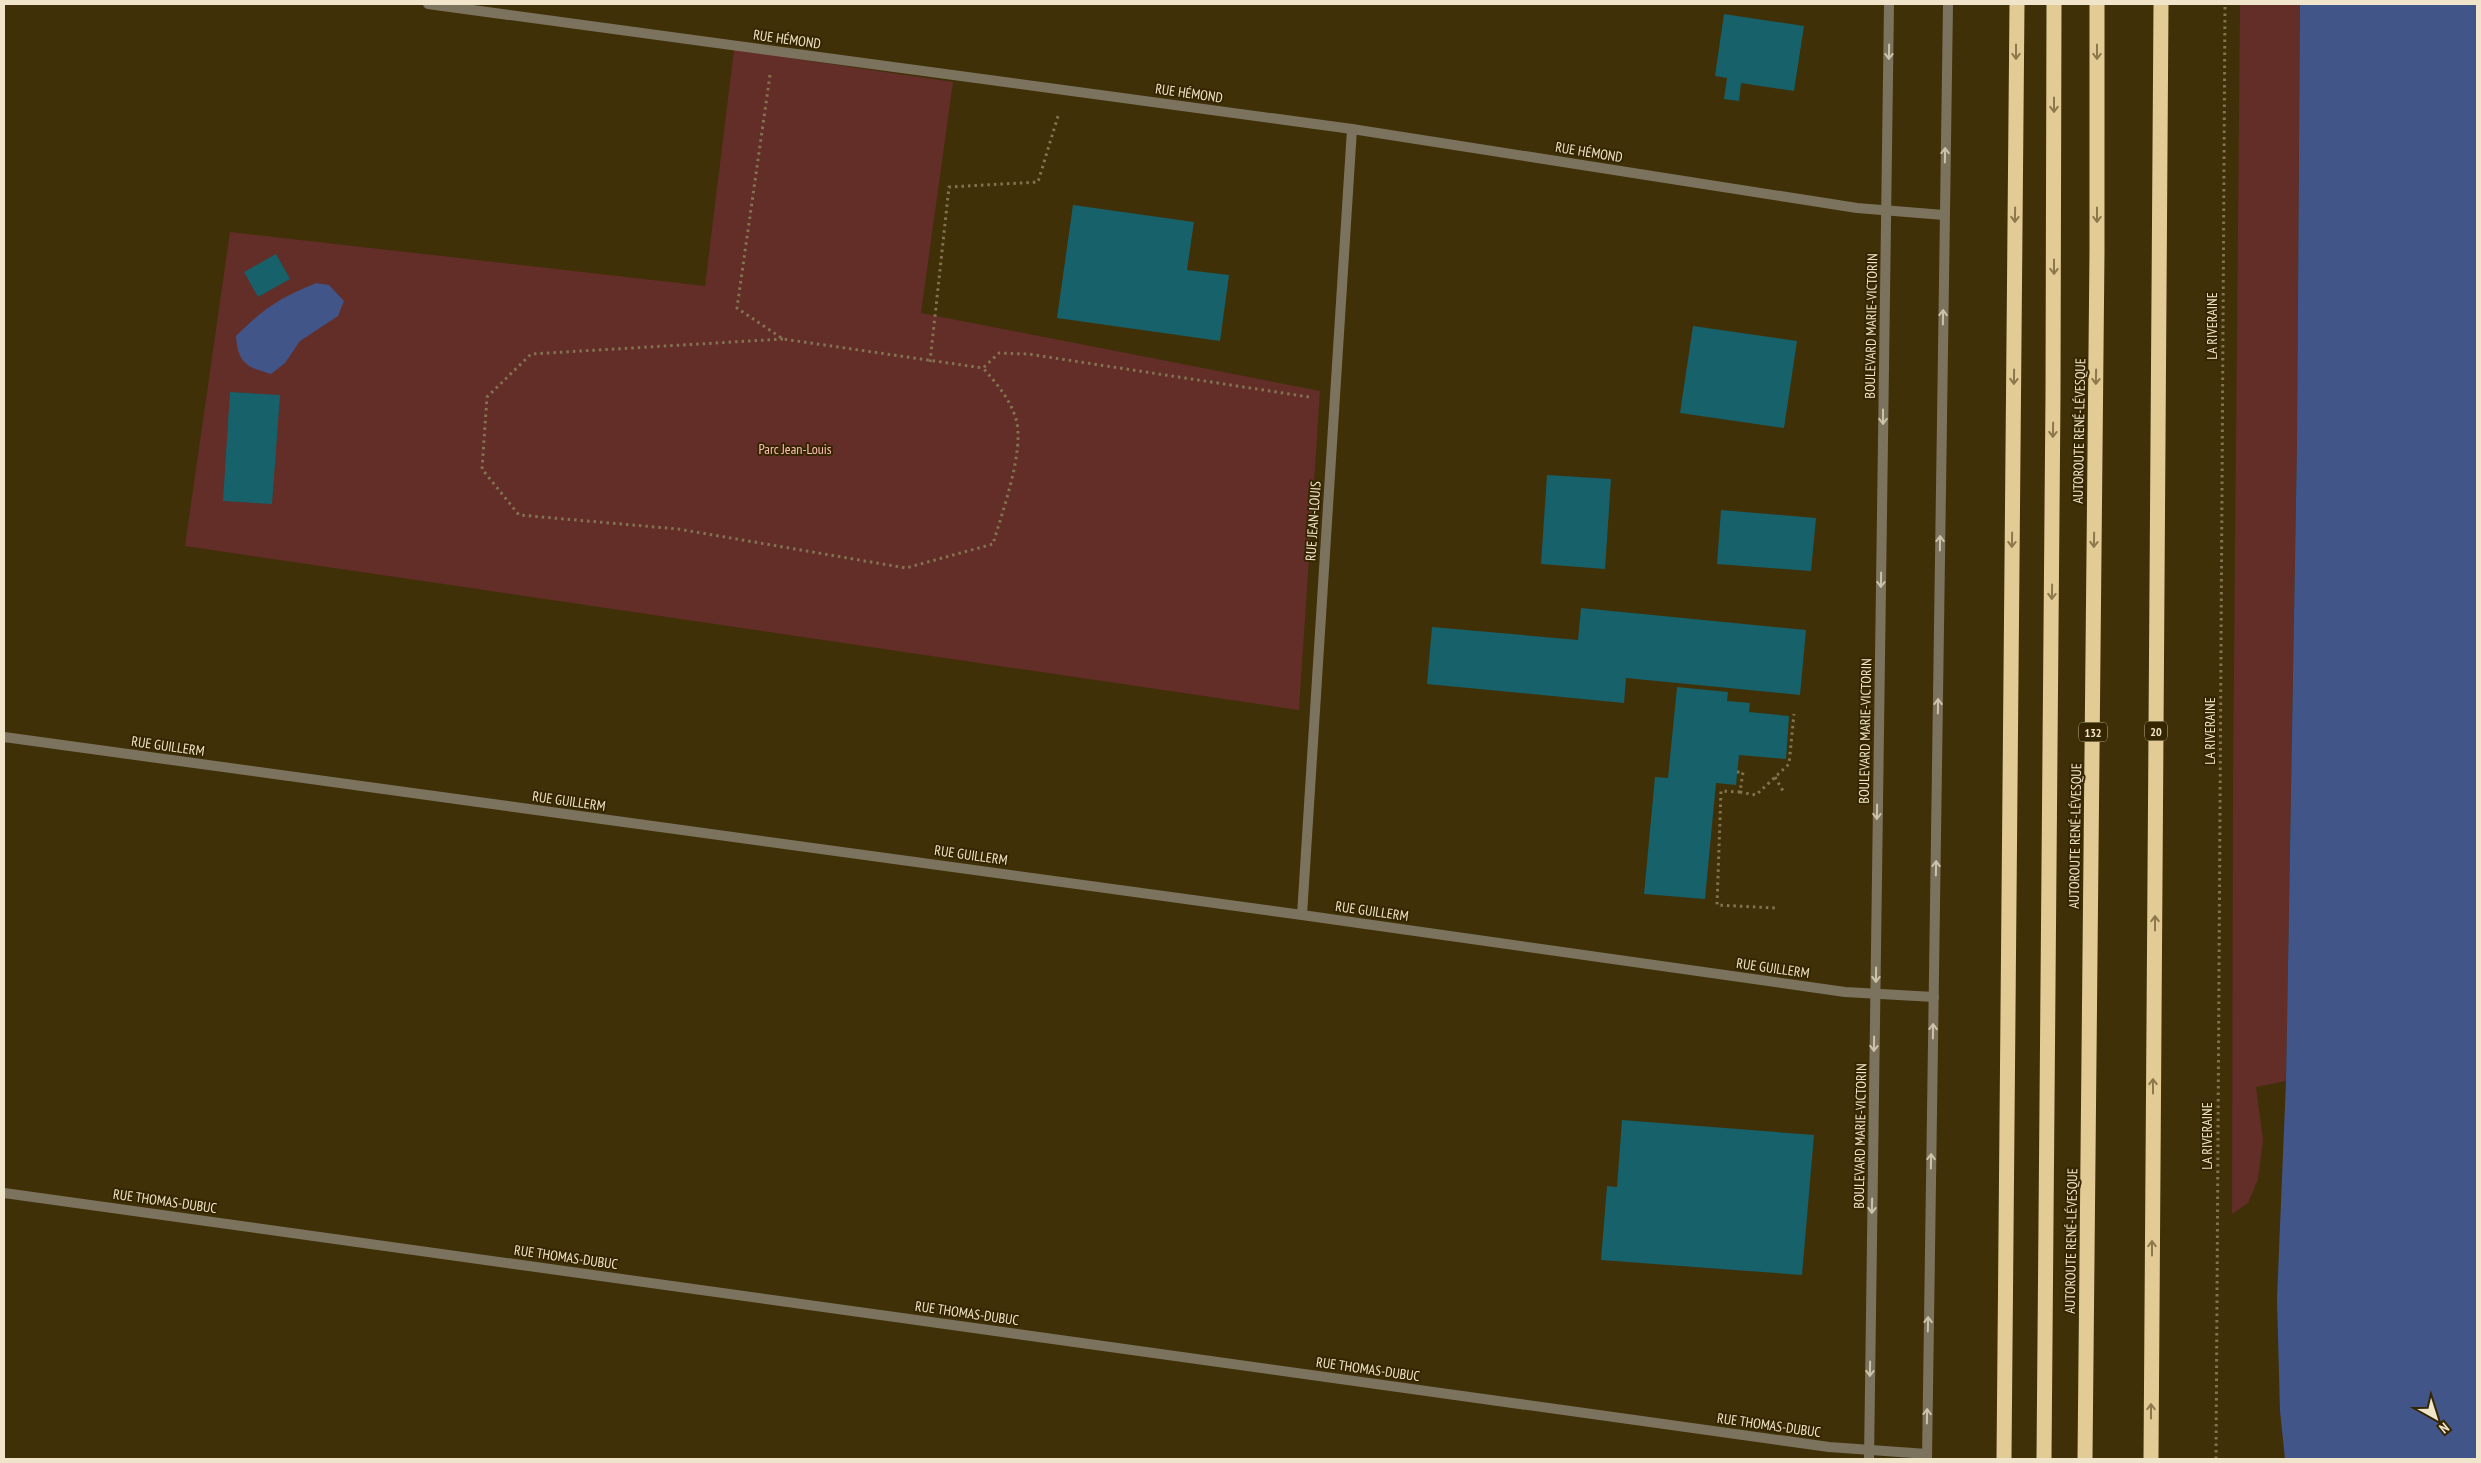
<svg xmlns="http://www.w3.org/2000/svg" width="2481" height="1463" viewBox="0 0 2481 1463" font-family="'PT Sans Narrow',sans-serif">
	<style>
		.green { fill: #632d28 }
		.water { fill: #415588 }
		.building { fill: #16616a }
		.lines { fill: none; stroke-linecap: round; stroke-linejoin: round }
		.path { stroke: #827450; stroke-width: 3; stroke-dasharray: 2.5 4; stroke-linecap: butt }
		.minor { stroke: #7c735e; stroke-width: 10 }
		.tertiary { stroke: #7c735e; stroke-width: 10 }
		.motorway { stroke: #e3cb96; stroke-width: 15 }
		.oneway { stroke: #cdc3aa }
		.oneway2 { stroke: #8c784b }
		.labels { text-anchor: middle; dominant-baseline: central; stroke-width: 4; stroke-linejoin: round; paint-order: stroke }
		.shield { fill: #352600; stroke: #b8ac8d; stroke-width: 1 }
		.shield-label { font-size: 12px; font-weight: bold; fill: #f0e5ca }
		.street-label { font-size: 14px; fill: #f0e5ca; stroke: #352600 }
		.park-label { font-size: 14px; fill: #fcbfb8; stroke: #352600 }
	</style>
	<rect width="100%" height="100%" fill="#403007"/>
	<g class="green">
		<path d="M 2240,4 L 2300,4 L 2297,441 L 2286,1081 L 2256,1087 L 2263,1140 L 2258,1179 L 2248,1203 L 2232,1214 L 2233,780 Z"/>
		<path d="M 734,50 L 953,82 L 921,313 L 1320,391 L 1299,710 L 185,546 L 230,232 L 705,286 Z"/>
	</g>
	<g class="water">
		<path d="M 2300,4 L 2477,4 L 2477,1459 L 2285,1459 L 2280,1411 L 2277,1299 L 2286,1081 L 2297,441 Z"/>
		<path d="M 316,283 L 329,285 L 344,301 L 338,316 L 300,341 L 285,363 L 271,374 C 246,367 238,363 236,336 C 264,308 280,298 316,283 Z"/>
	</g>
	<g class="building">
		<path d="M 1724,14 L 1804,26 L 1794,91 L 1741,83 L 1739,101 L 1724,99 L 1727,78 L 1715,76 Z"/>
		<path d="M 1073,205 L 1194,222 L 1187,270 L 1229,275 L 1220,341 L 1057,318 Z"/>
		<path d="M 276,254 L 290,279 L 258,297 L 244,272 Z"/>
		<path d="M 1693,326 L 1797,341 L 1784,428 L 1680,413 Z"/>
		<path d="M 230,392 L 280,395 L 272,504 L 223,501 Z"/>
		<path d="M 1547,475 L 1611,479 L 1605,569 L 1541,564 Z"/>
		<path d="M 1721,510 L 1816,518 L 1811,571 L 1717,564 Z"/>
		<path d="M 1581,608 L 1806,630 L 1800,695 L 1626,678 L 1624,703 L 1427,684 L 1432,627 L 1578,640 Z"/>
		<path d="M 1677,687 L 1728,692 L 1727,701 L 1750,703 L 1749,712 L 1789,716 L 1786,759 L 1739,755 L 1736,785 L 1716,783 L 1705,899 L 1644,894 L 1655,777 L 1668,778 Z"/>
		<path d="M 1622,1120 L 1814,1135 L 1802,1275 L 1601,1260 L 1607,1186 L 1617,1187 Z"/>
	</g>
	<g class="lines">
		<g class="path">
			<path d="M 770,75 L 737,308 L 783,339 L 983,368 L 999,353 L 1028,354 L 1309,397"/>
			<path d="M 783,339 L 531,354 L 487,397 L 482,469 L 519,515 L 678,529 L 906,568 L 993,544 C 1002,512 1025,451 1016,419 C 1010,399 997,384 983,368"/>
			<path d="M 930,362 L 949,187 L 1038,182 L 1058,116"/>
			<path d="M 1737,772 L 1743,772 L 1740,792 L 1756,795 L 1789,764 L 1794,714"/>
			<path d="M 1775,777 L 1783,791"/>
			<path d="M 1740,792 L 1721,791 L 1717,905 L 1775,908"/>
			<path d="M 2216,1459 L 2225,4"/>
		</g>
		<g class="minor">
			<path d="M 428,4 L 1352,129 L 1857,208 L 1944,215"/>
			<path d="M 4,737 L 1302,915 L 1845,992 L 1934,997"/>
			<path d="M 1302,915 L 1352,129"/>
			<path d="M 4,1193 L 1829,1447 L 1927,1454"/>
		</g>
		<g class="tertiary">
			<path d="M 1869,1459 L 1889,4"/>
			<path d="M 1927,1459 L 1948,4"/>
		</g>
		<g class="motorway">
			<path d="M 2004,1459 L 2017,4"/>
			<path d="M 2044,1459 L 2053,395 L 2054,4"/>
			<path d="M 2085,1459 L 2097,251 L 2097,4"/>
			<path d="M 2151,1459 L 2161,4"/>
		</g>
	</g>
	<defs><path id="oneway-shaft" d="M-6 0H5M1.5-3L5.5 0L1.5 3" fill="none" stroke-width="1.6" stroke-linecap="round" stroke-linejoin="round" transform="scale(1.25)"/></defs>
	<g class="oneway">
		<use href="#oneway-shaft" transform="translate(1889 52) rotate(91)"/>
		<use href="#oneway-shaft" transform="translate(1945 155) rotate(-89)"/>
		<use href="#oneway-shaft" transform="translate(1943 317) rotate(-89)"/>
		<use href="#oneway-shaft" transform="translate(1883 417) rotate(90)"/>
		<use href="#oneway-shaft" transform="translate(1940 543) rotate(-89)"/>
		<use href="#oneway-shaft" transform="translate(1881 580) rotate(91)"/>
		<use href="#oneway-shaft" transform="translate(1938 706) rotate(-89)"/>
		<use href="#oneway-shaft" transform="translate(1877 812) rotate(91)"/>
		<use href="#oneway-shaft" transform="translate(1936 868) rotate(-89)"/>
		<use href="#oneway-shaft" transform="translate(1876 975) rotate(91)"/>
		<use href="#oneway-shaft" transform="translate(1933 1031) rotate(-89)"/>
		<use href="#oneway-shaft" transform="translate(1874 1044) rotate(91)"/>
		<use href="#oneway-shaft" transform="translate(1931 1161) rotate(-89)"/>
		<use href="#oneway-shaft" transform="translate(1872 1206) rotate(91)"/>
		<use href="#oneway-shaft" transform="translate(1928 1324) rotate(-89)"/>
		<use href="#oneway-shaft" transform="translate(1870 1369) rotate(91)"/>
		<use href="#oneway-shaft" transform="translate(1927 1416) rotate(-89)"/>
	</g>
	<g class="oneway2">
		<use href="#oneway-shaft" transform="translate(2016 52) rotate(90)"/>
		<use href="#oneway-shaft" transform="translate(2097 52) rotate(90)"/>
		<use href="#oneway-shaft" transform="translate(2054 105) rotate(90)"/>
		<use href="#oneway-shaft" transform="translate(2015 215) rotate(91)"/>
		<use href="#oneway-shaft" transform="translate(2097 215) rotate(90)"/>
		<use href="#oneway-shaft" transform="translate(2054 267) rotate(90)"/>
		<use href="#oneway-shaft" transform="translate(2014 377) rotate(91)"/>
		<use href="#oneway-shaft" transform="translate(2096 377) rotate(91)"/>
		<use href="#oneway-shaft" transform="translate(2053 430) rotate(91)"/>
		<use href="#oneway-shaft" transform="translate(2012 540) rotate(91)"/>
		<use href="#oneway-shaft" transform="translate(2094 540) rotate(91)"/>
		<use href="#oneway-shaft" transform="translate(2052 592) rotate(91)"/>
		<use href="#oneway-shaft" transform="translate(2155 923) rotate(-90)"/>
		<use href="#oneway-shaft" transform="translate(2153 1086) rotate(-90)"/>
		<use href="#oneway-shaft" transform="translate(2152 1248) rotate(-90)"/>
		<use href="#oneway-shaft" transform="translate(2151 1411) rotate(-90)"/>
	</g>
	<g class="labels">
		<g class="shield">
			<rect x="2145" y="721.5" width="22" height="19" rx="4"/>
			<rect x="2079" y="722.5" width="28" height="19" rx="4"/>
		</g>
		<g class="shield-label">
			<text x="2156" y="731">20</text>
			<text x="2093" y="732">132</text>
		</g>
		<g class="street-label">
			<text transform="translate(787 39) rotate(8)">RUE HÉMOND</text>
			<text transform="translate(1189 93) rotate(8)">RUE HÉMOND</text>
			<text transform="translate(1589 152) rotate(9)">RUE HÉMOND</text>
			<text transform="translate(1871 326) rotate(-89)">BOULEVARD MARIE-VICTORIN</text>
			<text transform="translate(2212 326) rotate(-90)">LA RIVERAINE</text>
			<text transform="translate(2079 431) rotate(-89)">AUTOROUTE RENÉ-LÉVESQUE</text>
			<text transform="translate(1313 521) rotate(-86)">RUE JEAN-LOUIS</text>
			<text transform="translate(1865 731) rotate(-89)">BOULEVARD MARIE-VICTORIN</text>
			<text transform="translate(2210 731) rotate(-90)">LA RIVERAINE</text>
			<text transform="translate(168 746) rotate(8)">RUE GUILLERM</text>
			<text transform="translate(569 801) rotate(8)">RUE GUILLERM</text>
			<text transform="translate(2075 836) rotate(-89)">AUTOROUTE RENÉ-LÉVESQUE</text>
			<text transform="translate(971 855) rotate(8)">RUE GUILLERM</text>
			<text transform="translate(1372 911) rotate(8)">RUE GUILLERM</text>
			<text transform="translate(1773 968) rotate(8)">RUE GUILLERM</text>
			<text transform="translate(1860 1136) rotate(-89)">BOULEVARD MARIE-VICTORIN</text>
			<text transform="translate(2207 1136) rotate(-90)">LA RIVERAINE</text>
			<text transform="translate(165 1201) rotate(8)">RUE THOMAS-DUBUC</text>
			<text transform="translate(2071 1241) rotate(-89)">AUTOROUTE RENÉ-LÉVESQUE</text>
			<text transform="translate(566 1257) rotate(8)">RUE THOMAS-DUBUC</text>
			<text transform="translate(967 1313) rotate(8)">RUE THOMAS-DUBUC</text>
			<text transform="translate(1368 1369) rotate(8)">RUE THOMAS-DUBUC</text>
			<text transform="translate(1769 1425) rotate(8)">RUE THOMAS-DUBUC</text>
		</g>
		<g class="park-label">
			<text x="795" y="449">Parc Jean-Louis</text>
		</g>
	</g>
	<rect width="2481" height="1463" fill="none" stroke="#f0e5ca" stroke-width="10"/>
	<g transform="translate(2436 1418) rotate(141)" stroke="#352600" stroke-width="4" paint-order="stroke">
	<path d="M0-4L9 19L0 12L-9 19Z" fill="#f0e5ca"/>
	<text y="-8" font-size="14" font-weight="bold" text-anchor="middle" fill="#f0e5ca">N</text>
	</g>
</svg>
